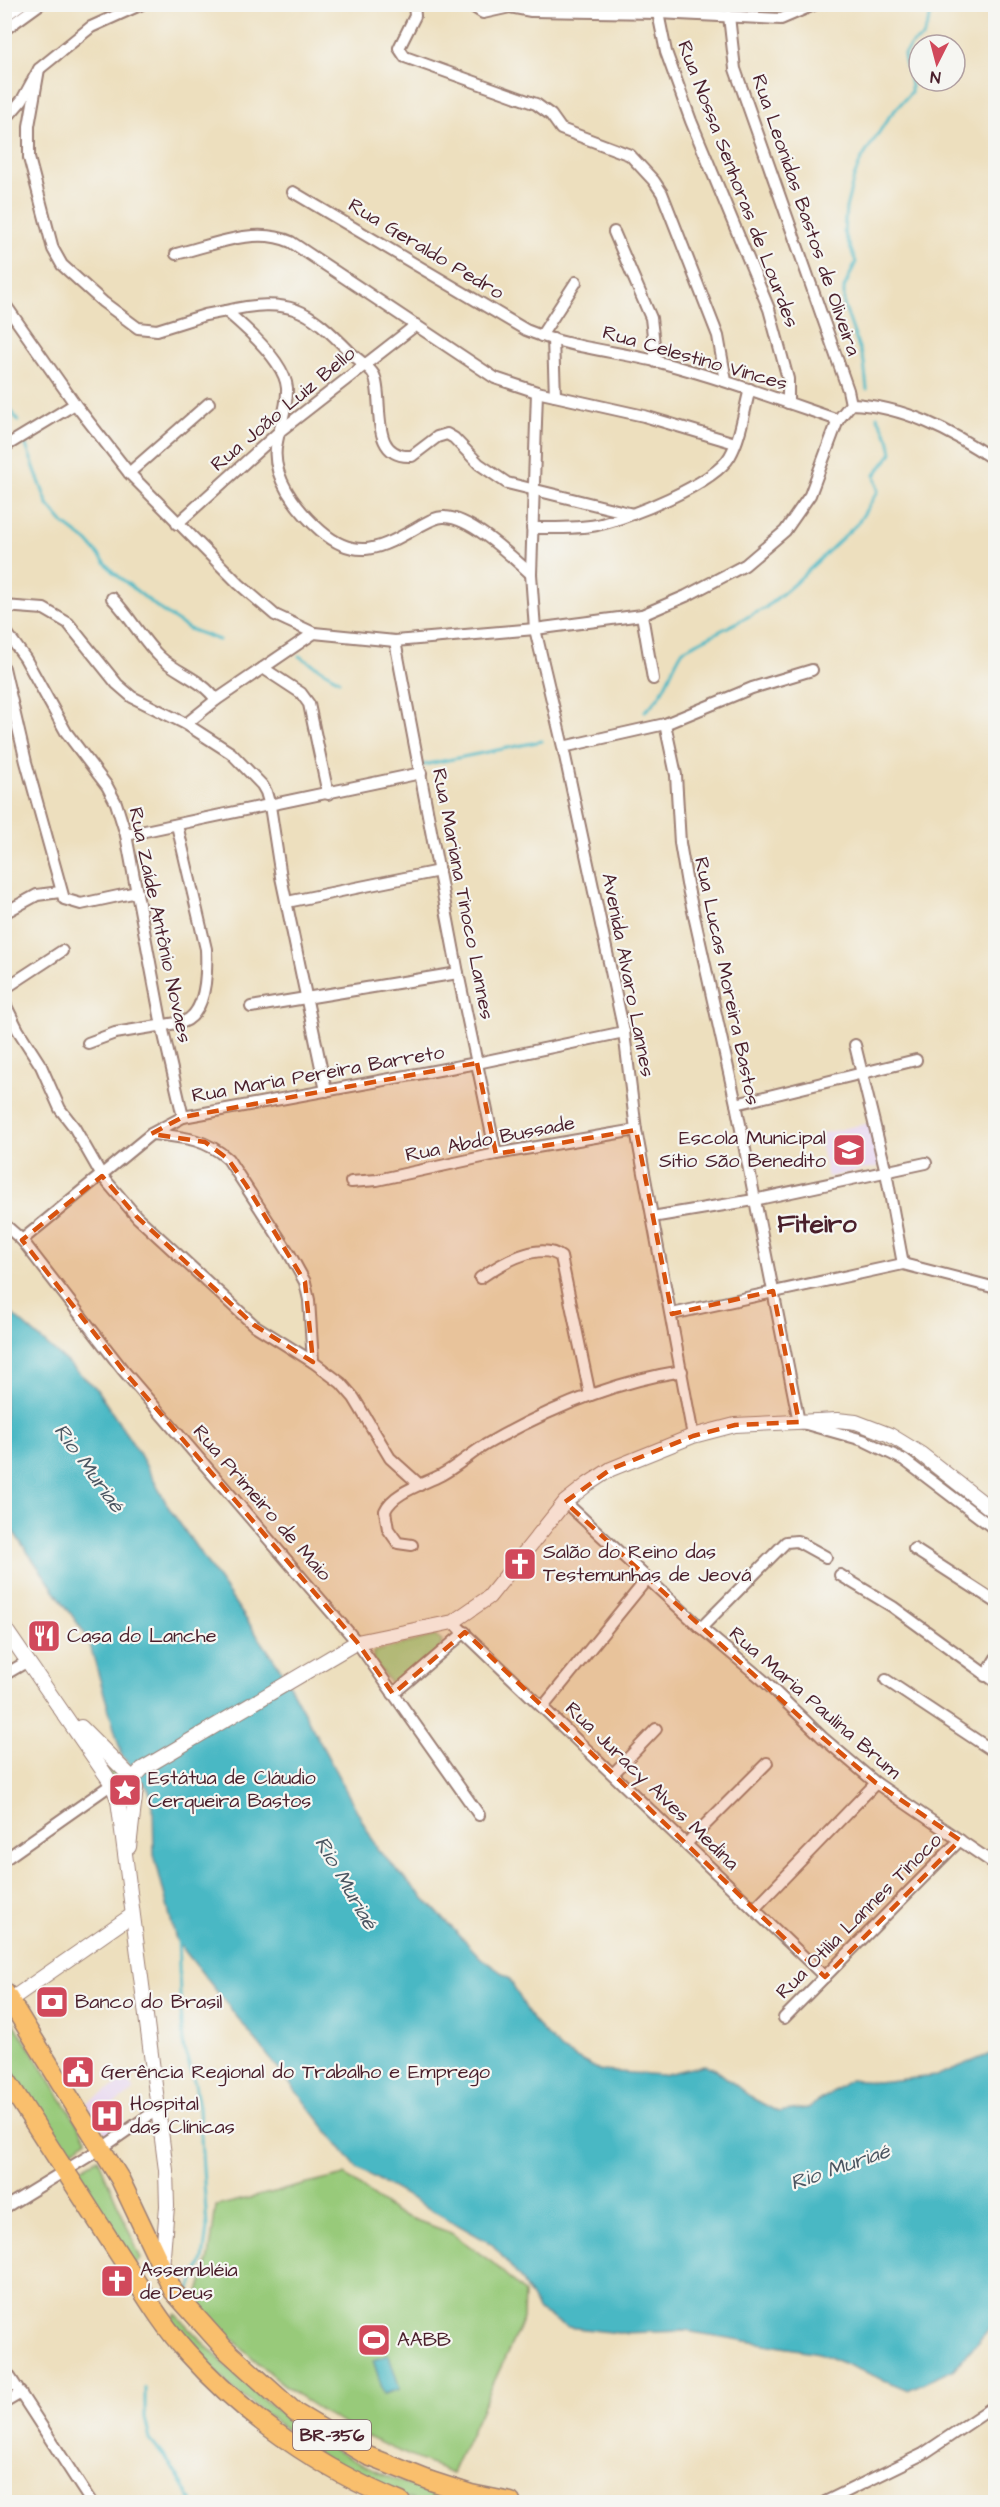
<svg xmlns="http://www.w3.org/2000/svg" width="1000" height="2507" viewBox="0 0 1000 2507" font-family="'Architects Daughter',sans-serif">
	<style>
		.built { fill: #e6d3f0 }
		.green { fill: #98ca7a; stroke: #717452; stroke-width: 1.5 }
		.water { fill: #4ab8c4; stroke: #4a6c78; stroke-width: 1.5 }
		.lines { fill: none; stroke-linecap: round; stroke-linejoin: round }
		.stream { stroke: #4ab8c4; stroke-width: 3 }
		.minor-casing { stroke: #9c7f74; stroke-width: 14 }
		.tertiary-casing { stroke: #9c7f74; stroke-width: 16 }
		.trunk-casing { stroke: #9c7f74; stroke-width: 21 }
		.minor { stroke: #fff; stroke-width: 10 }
		.tertiary { stroke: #fff; stroke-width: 14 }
		.trunk { stroke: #f9bf6d; stroke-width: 18 }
		.marked { fill: #d8530f; fill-opacity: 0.2; stroke: #d8530f; stroke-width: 4.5; stroke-dasharray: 12 8; stroke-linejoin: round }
		.labels { text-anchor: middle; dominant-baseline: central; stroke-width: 4.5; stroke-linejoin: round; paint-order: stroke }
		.shield { fill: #f6f6f2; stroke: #7e6067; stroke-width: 1.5 }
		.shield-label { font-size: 18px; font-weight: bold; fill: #4a1f2b }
		.street-label { font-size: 20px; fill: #4a1f2b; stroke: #f6f6f2 }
		.poi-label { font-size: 20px; fill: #4a1f2b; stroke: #f6f6f2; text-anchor: start }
		.water-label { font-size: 21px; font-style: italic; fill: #4a5561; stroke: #f6f6f2 }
		.district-label { font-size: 26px; font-weight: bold; fill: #4a1f2b; stroke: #f6f6f2 }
	</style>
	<rect width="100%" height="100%" fill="#f6f6f2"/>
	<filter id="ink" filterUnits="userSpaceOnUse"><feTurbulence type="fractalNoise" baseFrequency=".0167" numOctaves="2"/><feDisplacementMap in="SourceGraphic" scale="12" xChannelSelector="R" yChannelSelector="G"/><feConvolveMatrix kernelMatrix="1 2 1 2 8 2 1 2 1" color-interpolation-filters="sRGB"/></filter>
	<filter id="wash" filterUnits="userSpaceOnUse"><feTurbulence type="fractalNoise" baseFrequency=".008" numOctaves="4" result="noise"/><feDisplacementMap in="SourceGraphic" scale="24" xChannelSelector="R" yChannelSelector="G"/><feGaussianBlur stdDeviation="1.35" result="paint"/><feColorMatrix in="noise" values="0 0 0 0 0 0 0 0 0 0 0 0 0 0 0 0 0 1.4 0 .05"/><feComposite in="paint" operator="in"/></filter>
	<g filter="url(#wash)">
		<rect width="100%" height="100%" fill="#eddfbe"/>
		<g class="built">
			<path d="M 870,1123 L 880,1166 L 828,1177 L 818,1134 Z"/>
			<path d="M 127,2078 L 135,2090 L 113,2104 L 128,2128 L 110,2140 L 86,2104 Z"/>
		</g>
		<g class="green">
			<path d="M 435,1636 L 442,1641 L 440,1649 L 397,1684 L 391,1683 L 373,1661 L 373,1652 Z"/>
			<path d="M 90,1743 L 125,1778 L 130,1788 L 126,1837 Z"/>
			<path d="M 9,2015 L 87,2139 L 65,2155 L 5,2065 L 4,2018 Z"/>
			<path d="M 98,2158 L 141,2259 L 133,2265 L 73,2173 Z"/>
			<path d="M 345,2175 L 394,2212 L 451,2233 L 493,2263 L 524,2292 L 523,2319 L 452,2473 C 403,2454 353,2433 309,2403 C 267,2375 232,2338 196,2303 L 209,2258 L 216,2206 Z"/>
			<path d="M 176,2314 C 261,2407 340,2472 466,2502 L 422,2502 L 403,2497 L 328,2461 L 231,2388 L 170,2321 Z"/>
		</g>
		<g class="water">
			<path d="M 4,1307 L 95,1387 L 139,1453 L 169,1508 L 280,1668 L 378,1850 L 481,1958 L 509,1978 L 533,2021 L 561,2050 L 601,2071 L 662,2075 L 704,2065 L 715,2069 L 752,2098 L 778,2112 L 808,2108 L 850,2080 L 877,2082 L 936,2076 L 995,2052 L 995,2322 L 953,2370 L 908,2390 L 819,2353 L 686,2331 L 618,2333 L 567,2327 L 539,2311 L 520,2278 L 492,2244 L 357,2168 L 176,1940 L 154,1854 L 153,1805 L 149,1790 L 122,1756 L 88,1638 L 5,1520 Z"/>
			<path d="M 389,2355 L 400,2389 L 384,2394 L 373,2360 Z"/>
		</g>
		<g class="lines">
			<g class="stream">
				<path d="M 867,389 L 864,362 L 844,305 L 844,288 L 856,262 L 844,232 L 846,208 L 854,177 L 861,160 L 889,117 L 911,92 C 912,77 905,69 904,54 L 912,44 L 923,37 L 935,4"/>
				<path d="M 4,399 L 18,421"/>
				<path d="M 24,440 L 48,505 L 64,524 L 88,542 L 113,572 L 162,611 L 189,629 L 219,640"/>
				<path d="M 299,656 L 339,680"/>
				<path d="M 645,711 C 666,695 669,671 683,650 L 765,608 L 795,583 L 858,523 L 878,491 L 875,475 L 892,453 L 889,439 L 877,416"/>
				<path d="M 423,765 L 542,741"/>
				<path d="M 178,1937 L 181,2024 L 184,2049 L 195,2084 L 199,2108 L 207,2228 L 203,2260 L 186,2298"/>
				<path d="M 145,2388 L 145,2418 L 150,2440 L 170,2464 L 193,2502"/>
			</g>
		</g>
	</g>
	<g filter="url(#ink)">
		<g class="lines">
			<defs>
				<g id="minor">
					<path d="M 414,4 L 415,16 L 399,48 L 405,57 L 536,104 L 551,115 L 561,129 L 630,155 L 654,181 L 662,193 L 718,336 L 726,381"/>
					<path d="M 469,4 L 483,13 L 510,7 L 531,11 L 658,13 L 781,19 L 816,4"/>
					<path d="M 658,13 L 666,52 L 691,121 L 769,309 L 788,379 L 788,403"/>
					<path d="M 4,17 L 22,4"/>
					<path d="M 4,30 L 40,4"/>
					<path d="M 39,69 L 29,126 L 29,158 L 53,249 L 62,265 L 103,302 L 138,328 L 157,330 L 205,315 L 226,311 C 245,327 285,362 287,388 C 288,405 280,425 277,442 C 269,475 297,510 321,531 C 358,563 383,547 420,526 C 427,522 437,516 445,517 C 472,518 511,556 531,574"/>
					<path d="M 4,121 L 22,100 L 39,69 L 91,27 L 142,4"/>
					<path d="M 293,192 L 526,330 C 567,347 613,351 655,361 C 717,377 777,399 838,420"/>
					<path d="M 614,232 L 651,318 L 656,362"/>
					<path d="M 176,254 C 213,245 255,226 291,242 L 495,378 L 537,392 L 644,416 L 735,443"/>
					<path d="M 4,303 L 75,404 L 129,473 L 239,584 L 275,615 L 314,633 L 395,641 L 535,629 L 642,615 L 686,596 L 745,565 L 785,531 L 810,495 L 838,420 L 851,404 L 848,390 L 735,69 L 729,16"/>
					<path d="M 226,311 C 289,297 306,307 351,353 C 357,359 370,367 374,375 C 385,399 367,459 412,456 L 437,437 L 447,434 L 454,438 L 479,464 L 507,483 L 633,514"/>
					<path d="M 541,336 L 576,282"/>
					<path d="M 553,339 L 555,396"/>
					<path d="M 537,392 L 531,574 L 535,629 L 563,747 L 624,1032 L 636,1130 L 693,1436"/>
					<path d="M 851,404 C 904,406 952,431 996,461"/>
					<path d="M 4,447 L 75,404"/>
					<path d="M 129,473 L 209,403"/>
					<path d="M 177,524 L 280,431 L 416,325"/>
					<path d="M 532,528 C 554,528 576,529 597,525 C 629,518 714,484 730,456 C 741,437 744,410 750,389"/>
					<path d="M 112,598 C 130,616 142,640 160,657 C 177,673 203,680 216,700"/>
					<path d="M 4,606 L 44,609 L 68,623 L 117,684 L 132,697 L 186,724 L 231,753 L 262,785 L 266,792 L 270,806 L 281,877 L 326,1091"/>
					<path d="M 642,615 L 653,679"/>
					<path d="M 4,629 L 25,658 L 66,732 L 107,786 L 116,803 L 126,835 L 162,1026 L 183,1117"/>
					<path d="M 395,641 L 458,973 L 496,1154"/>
					<path d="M 4,668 L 26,762 L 64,899 L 81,904 L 137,892"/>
					<path d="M 263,668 L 301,693 L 309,704 L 328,794"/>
					<path d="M 186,724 L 216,700 L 314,633"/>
					<path d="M 665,724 L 676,775 L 680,843 L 687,884 L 736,1104 L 799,1422 L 863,1440 L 904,1460 L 996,1530"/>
					<path d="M 563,747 L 665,724 L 752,688 L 812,670"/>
					<path d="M 126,835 L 421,773"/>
					<path d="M 287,902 L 439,871"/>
					<path d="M 4,913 L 37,895 L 60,892"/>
					<path d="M 4,989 L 62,951"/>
					<path d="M 4,1002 L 18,1030 L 41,1066 L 60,1109 L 74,1127 L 102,1176 L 137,1217 L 254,1325 L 313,1362"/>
					<path d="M 251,1007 L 458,973"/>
					<path d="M 88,1043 L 115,1033 L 183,1022 C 207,1013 207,970 206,949 L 177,825"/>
					<path d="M 855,1045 L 886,1172 L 903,1264"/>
					<path d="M 736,1104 L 916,1060"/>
					<path d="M 152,1134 C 182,1137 205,1138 228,1159 L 289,1253 L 305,1282 L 309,1300 L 313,1362 L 341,1383 L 354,1398 L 390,1458 L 420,1485"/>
					<path d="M 351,1182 L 377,1180 L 496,1154 L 636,1130"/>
					<path d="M 652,1217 L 754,1200 L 926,1163"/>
					<path d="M 4,1224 L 22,1240 L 123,1370 L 357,1642 L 479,1815"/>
					<path d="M 22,1240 L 151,1134 L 183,1117 L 477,1063 L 624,1032"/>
					<path d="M 480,1278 C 499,1265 539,1240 561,1257 L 590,1395"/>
					<path d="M 672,1314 L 903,1264 L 996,1288"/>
					<path d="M 565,1502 L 701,1628 L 762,1679 L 823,1738 L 876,1783 L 996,1865"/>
					<path d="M 412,1545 L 398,1543 L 388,1529 L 385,1511 C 393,1492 424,1484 441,1475 C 458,1466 471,1453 487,1444 C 548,1409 612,1382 682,1371"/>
					<path d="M 914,1549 L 996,1602"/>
					<path d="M 840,1575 L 893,1607 L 996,1682"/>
					<path d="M 453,1622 L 825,1977"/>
					<path d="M 701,1628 L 786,1542 L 797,1541 L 826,1557"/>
					<path d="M 4,1675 L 28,1661"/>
					<path d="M 985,1676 L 996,1658"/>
					<path d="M 886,1680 L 996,1753"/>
					<path d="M 393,1694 L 465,1632"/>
					<path d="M 543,1707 L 647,1579"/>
					<path d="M 613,1774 L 656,1729"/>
					<path d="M 687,1843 L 767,1763"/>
					<path d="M 4,1860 L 112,1784"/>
					<path d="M 754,1909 L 876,1783"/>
					<path d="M 784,2018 L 960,1840"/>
					<path d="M 4,2208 L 102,2148 L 158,2109"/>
					<path d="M 4,2368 L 91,2502"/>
					<path d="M 4,2403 L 21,2393"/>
					<path d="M 825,2502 L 923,2454 L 996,2405"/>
				</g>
				<g id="tertiary">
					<path d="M 4,1627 L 112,1784 L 118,1800 L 166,2170 L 167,2206 L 162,2268"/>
					<path d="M 81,1727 L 133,1779 L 136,1788 L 129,1847"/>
					<path d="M 133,1779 L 142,1769 L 357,1642 L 453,1622 L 489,1597 L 565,1502 L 588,1484 L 611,1469 L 693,1436 L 735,1425 L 837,1420 L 856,1422 L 890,1435 L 921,1454 L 996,1513"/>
					<path d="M 10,2000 L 132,1915"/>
				</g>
				<g id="trunk">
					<path d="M 4,1991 L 120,2179 L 173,2291 L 224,2348 L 296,2413 L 368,2456 L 431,2481 L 471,2494 L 511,2502"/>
					<path d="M 4,2076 C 42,2136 81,2196 120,2256 C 141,2288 161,2324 187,2352 C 245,2417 320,2469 401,2502"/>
				</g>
			</defs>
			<use href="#minor" class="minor-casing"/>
			<use href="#tertiary" class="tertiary-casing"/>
			<use href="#trunk" class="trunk-casing"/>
			<use href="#minor" class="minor"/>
			<use href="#tertiary" class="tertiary"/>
			<use href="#trunk" class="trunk"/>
		</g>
	</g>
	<path class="marked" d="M 477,1063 L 496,1154 L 636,1130 L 672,1314 L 773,1291 L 799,1422 L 735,1425 L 693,1436 L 611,1469 L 565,1502 L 823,1738 L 876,1783 L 960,1840 L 825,1977 L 465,1632 L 393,1694 L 357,1642 L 123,1370 L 22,1240 L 102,1176 L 137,1217 L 254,1325 L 313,1362 L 305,1282 L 246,1185 L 228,1159 L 205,1142 L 151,1134 L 183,1117 Z"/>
	<defs>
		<symbol id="school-square" viewBox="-11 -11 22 22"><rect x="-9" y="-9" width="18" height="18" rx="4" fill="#d1495b" stroke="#f6f6f2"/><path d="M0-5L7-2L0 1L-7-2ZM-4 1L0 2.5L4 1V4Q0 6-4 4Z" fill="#fff"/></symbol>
		<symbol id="church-square" viewBox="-11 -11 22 22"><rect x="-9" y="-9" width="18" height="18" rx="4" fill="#d1495b" stroke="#f6f6f2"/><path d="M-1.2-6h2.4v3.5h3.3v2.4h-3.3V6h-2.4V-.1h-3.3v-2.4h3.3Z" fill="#fff"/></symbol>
		<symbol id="restaurant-square" viewBox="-11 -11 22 22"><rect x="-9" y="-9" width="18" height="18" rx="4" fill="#d1495b" stroke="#f6f6f2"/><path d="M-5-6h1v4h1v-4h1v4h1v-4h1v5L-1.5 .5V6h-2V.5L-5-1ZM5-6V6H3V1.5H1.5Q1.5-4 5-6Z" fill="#fff"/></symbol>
		<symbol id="sight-square" viewBox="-11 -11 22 22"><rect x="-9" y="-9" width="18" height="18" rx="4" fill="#d1495b" stroke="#f6f6f2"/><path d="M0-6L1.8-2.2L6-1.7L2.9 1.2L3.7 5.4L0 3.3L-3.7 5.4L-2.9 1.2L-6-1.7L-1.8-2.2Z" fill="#fff"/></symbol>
		<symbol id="bank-square" viewBox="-11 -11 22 22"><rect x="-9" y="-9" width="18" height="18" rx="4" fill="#d1495b" stroke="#f6f6f2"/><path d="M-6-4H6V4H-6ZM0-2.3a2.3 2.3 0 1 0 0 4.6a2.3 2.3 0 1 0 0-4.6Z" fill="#fff"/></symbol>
		<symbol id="civic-square" viewBox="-11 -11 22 22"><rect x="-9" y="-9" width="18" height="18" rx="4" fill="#d1495b" stroke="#f6f6f2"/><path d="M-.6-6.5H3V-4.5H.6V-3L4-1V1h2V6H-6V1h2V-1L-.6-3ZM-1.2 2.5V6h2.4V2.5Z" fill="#fff"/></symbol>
		<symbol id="hospital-square" viewBox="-11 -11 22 22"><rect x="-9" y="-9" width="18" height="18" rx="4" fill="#d1495b" stroke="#f6f6f2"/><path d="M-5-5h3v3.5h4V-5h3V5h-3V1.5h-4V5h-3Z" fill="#fff"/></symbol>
		<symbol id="stadium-square" viewBox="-11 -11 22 22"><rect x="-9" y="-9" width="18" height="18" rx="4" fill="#d1495b" stroke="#f6f6f2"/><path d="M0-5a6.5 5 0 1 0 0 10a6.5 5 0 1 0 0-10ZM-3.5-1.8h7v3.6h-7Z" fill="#fff"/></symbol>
	</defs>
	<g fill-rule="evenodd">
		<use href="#school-square" x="830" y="1131" width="38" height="38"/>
		<use href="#church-square" x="501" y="1545" width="38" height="38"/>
		<use href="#restaurant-square" x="25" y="1617" width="38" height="38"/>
		<use href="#sight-square" x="106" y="1771" width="38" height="38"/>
		<use href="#bank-square" x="33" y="1983" width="38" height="38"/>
		<use href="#civic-square" x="59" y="2053" width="38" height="38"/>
		<use href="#hospital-square" x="88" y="2097" width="38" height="38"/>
		<use href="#church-square" x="98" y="2262" width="38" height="38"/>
		<use href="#stadium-square" x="355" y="2321" width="38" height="38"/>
	</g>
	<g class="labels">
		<rect class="shield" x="293" y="2420" width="78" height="30" rx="4.5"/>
		<g class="shield-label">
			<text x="332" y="2435">BR-356</text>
		</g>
		<g class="street-label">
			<text transform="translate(738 184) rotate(69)">Rua Nossa Senhoras de Lourdes</text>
			<text transform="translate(806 215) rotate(71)">Rua Leonidas Bastos de Oliveira</text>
			<text transform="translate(426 249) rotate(31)">Rua Geraldo Pedro</text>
			<text transform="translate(695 358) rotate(16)">Rua Celestino Vinces</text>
			<text transform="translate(283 409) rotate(-40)">Rua João Luiz Bello</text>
			<text transform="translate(463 894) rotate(79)">Rua Mariana Tinoco Lannes</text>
			<text transform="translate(160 925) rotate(78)">Rua Zaíde Antônio Novaes</text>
			<text transform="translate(628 975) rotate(79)">Avenida Alvaro Lannes</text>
			<text transform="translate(727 981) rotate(78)">Rua Lucas Moreira Bastos</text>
			<text transform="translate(318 1074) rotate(-10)">Rua Maria Pereira Barreto</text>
			<text transform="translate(490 1139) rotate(-11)">Rua Abdo Bussade</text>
			<text transform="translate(262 1503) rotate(49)">Rua Primeiro de Maio</text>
			<text transform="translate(815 1703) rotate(41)">Rua Maria Paulina Brum</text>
			<text transform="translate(652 1786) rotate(44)">Rua Juracy Alves Medina</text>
			<text transform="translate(859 1916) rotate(-45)">Rua Otilia Lannes Tinoco</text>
		</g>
		<g class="poi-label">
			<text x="826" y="1138" text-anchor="end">Escola Municipal<tspan x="826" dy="23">Sítio São Benedito</tspan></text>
			<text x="543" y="1552">Salão do Reino das<tspan x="543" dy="23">Testemunhas de Jeová</tspan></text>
			<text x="67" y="1636">Casa do Lanche</text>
			<text x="148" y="1778">Estátua de Cláudio<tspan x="148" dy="23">Cerqueira Bastos</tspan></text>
			<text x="75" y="2002">Banco do Brasil</text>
			<text x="101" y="2072">Gerência Regional do Trabalho e Emprego</text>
			<text x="130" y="2104">Hospital<tspan x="130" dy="23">das Clínicas</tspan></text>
			<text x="140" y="2270">Assembléia<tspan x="140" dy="23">de Deus</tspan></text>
			<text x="397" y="2340">AABB</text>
		</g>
		<g class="water-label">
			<text transform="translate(89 1468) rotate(54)">Rio Muriaé</text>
			<text transform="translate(346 1883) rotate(60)">Rio Muriaé</text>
			<text transform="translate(840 2167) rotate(-19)">Rio Muriaé</text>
		</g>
		<g class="district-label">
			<text x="817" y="1224">Fiteiro</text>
		</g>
	</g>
	<rect width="1000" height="2507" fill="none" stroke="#f6f6f2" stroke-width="24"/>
	<g transform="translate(937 63) rotate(186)"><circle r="28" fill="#f6f6f2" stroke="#b1a0a2" stroke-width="1.5"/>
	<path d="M0-4.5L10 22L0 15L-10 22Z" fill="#d1495b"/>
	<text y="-9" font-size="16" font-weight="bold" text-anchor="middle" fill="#4a1f2b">N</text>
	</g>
</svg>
